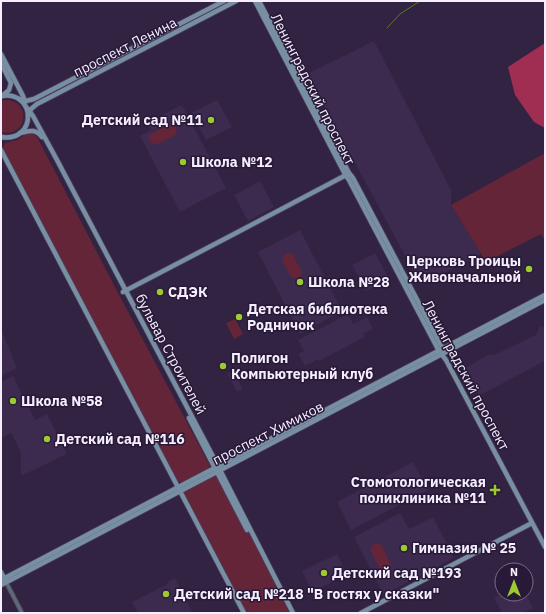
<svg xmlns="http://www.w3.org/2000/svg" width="546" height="614" viewBox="0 0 546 614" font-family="'IBM Plex Sans',sans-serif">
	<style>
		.built { fill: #3c2a4f }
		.green { fill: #652538 }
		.forest { fill: #a02e53 }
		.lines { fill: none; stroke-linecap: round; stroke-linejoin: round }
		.stream { stroke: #5e791d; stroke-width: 1 }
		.street-casing { stroke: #4c3f5b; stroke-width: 5.5 }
		.secondary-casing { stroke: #4c3f5b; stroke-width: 6 }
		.street { stroke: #5d6b77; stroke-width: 3.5 }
		.secondary { stroke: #788ea2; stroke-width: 4.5 }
		.poi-dot { fill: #9dca30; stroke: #271937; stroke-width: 1.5 }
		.labels { text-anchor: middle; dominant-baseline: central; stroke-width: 3; stroke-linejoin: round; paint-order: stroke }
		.street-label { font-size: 14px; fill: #f5eefe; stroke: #271937 }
		.poi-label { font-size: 14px; font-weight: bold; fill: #f5eefe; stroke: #271937; text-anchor: start }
	</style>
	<rect width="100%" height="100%" fill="#312341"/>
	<g class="built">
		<path d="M 374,41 L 451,190 L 451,205 L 481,254 L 421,285 L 307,74 Z"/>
		<path d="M 217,100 L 232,127 L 206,140 L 191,113 Z"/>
		<path d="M 182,105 L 226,188 L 180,212 L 140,136 L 151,130 L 147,122 Z"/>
		<path d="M 260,181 L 274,207 L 248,221 L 234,195 Z"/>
		<path d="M 300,230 L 342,311 L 300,334 L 258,252 Z"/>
		<path d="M 375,253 L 390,280 L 366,291 L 352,265 Z"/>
		<path d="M 348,314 L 353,324 L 367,317 L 373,329 L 363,334 L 365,337 L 319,361 L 318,359 L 305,366 L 298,354 L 304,351 L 298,340 Z"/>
		<path d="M 540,326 L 545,328 L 545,361 L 479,396 L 465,368 L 488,355 L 496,354 L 536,335 Z"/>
		<path d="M 1,329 L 17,368 L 1,376 Z"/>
		<path d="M 239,367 L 244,377 L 238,380 L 243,389 L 237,392 L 227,374 Z"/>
		<path d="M 13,376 L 35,420 L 47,414 L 67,454 L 21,476 L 21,452 L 11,433 L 1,438 L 1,382 Z"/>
		<path d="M 413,462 L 428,490 L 351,530 L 337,502 Z"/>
		<path d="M 400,513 L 409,529 L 433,517 L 454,558 L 384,595 L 354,537 Z"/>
		<path d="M 337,554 L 347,575 L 312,592 L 302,571 Z"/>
		<path d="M 175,578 L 193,613 L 138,613 L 132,602 L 166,585 L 169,581 Z"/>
		<path d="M 502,593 L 526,594 L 533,608 L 523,613 L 502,613 L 494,598 Z"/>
	</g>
	<g class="green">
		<path d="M 5,100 C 33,100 27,139 1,132 L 1,101 Z"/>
		<path d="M 168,124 C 172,124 176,124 177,130 L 175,135 C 170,137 158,146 154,144 C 151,143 150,142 149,140 L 149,135 Z"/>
		<path d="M 28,133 L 33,133 L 37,137 L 116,289 L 210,466 L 207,470 L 183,482 L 179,482 L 176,481 L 3,151 L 3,147 L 5,143 L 17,140 Z"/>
		<path d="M 545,153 L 545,240 L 541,234 L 486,262 L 451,205 Z"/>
		<path d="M 287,253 L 292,253 L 293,255 L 302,272 L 301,276 L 298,279 L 291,277 C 287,269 277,258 287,253 Z"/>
		<path d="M 235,319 L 243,334 L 234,339 L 226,323 Z"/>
		<path d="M 217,472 L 291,613 L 244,613 L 180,491 Z"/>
		<path d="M 374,544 L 380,544 L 382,546 L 391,565 L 387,569 L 382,570 L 380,569 L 371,551 L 371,547 Z"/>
	</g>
	<path class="forest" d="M 545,43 L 545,128 L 534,122 L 515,95 L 508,67 Z"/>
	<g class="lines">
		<path class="stream" d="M 387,28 L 400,14 L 420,1"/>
		<defs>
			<path id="street" d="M 6,582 L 22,613"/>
			<g id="secondary">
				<path d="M 255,1 L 346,176 L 349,180 L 439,351 L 446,360 L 545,547"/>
				<path d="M 259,1 L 349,173 L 353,178 L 444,351"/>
				<path d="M 1,54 L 23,96 L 25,102"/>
				<path d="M 1,63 L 11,83 L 9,90 L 2,96"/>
				<path d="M 1,96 C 37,90 37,143 1,137"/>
				<path d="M 19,99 L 26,101 L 34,99 L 224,1"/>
				<path d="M 26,107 L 33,116 L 57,160 L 218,466 L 293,613"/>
				<path d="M 28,116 L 31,109 L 37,104 L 236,1"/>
				<path d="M 20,133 C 29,131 35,128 42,137"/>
				<path d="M 1,150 L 244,613"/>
				<path d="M 123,292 L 236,233 L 348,174"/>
				<path d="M 189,418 L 247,530"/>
				<path d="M 1,572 L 5,580"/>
				<path d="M 1,580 L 545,295"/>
				<path d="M 1,585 L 545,300"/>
				<path d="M 361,613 L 532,523"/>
			</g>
		</defs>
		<use href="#street" class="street-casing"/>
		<use href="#secondary" class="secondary-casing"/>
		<use href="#street" class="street"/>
		<use href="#secondary" class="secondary"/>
	</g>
	<g class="poi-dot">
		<circle cx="211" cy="120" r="4"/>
		<circle cx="183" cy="162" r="4"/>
		<circle cx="529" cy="269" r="4"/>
		<circle cx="300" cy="282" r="4"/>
		<circle cx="160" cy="292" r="4"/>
		<circle cx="239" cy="317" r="4"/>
		<circle cx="223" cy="366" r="4"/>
		<circle cx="13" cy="401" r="4"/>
		<circle cx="47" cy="439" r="4"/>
		<path d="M493 484h4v4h4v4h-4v4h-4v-4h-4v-4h4z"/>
		<circle cx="404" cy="548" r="4"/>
		<circle cx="324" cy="573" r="4"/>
		<circle cx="166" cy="594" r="4"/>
	</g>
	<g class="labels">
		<g class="street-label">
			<text transform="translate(125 47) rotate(-27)">проспект Ленина</text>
			<text transform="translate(313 89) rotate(63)">Ленинградский проспект</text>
			<text transform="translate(171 354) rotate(62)">бульвар Строителей</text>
			<text transform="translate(466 375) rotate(62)">Ленинградский проспект</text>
			<text transform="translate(268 433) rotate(-27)">проспект Химиков</text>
		</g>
		<g class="poi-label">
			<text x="203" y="120" text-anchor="end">Детский сад №11</text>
			<text x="191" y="162">Школа №12</text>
			<text x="521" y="261" text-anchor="end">Церковь Троицы<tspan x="521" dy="16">Живоначальной</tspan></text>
			<text x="308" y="282">Школа №28</text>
			<text x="168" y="292">СДЭК</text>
			<text x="247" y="309">Детская библиотека<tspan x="247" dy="16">Родничок</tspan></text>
			<text x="231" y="358">Полигон<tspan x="231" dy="16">Компьютерный клуб</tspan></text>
			<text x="21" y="401">Школа №58</text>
			<text x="55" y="439">Детский сад №116</text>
			<text x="486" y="482" text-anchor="end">Стомотологическая<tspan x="486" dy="16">поликлиника №11</tspan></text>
			<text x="412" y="548">Гимназия № 25</text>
			<text x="332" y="573">Детский сад №193</text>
			<text x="174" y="594">Детский сад №218 "В гостях у сказки"</text>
		</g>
	</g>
	<rect width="546" height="614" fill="none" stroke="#f5eefe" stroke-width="4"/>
	<g transform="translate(514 582)"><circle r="19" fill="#271937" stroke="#796e87"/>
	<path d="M0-3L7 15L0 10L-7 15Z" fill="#9dca30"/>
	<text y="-6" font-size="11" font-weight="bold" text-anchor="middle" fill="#f5eefe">N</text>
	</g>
</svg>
